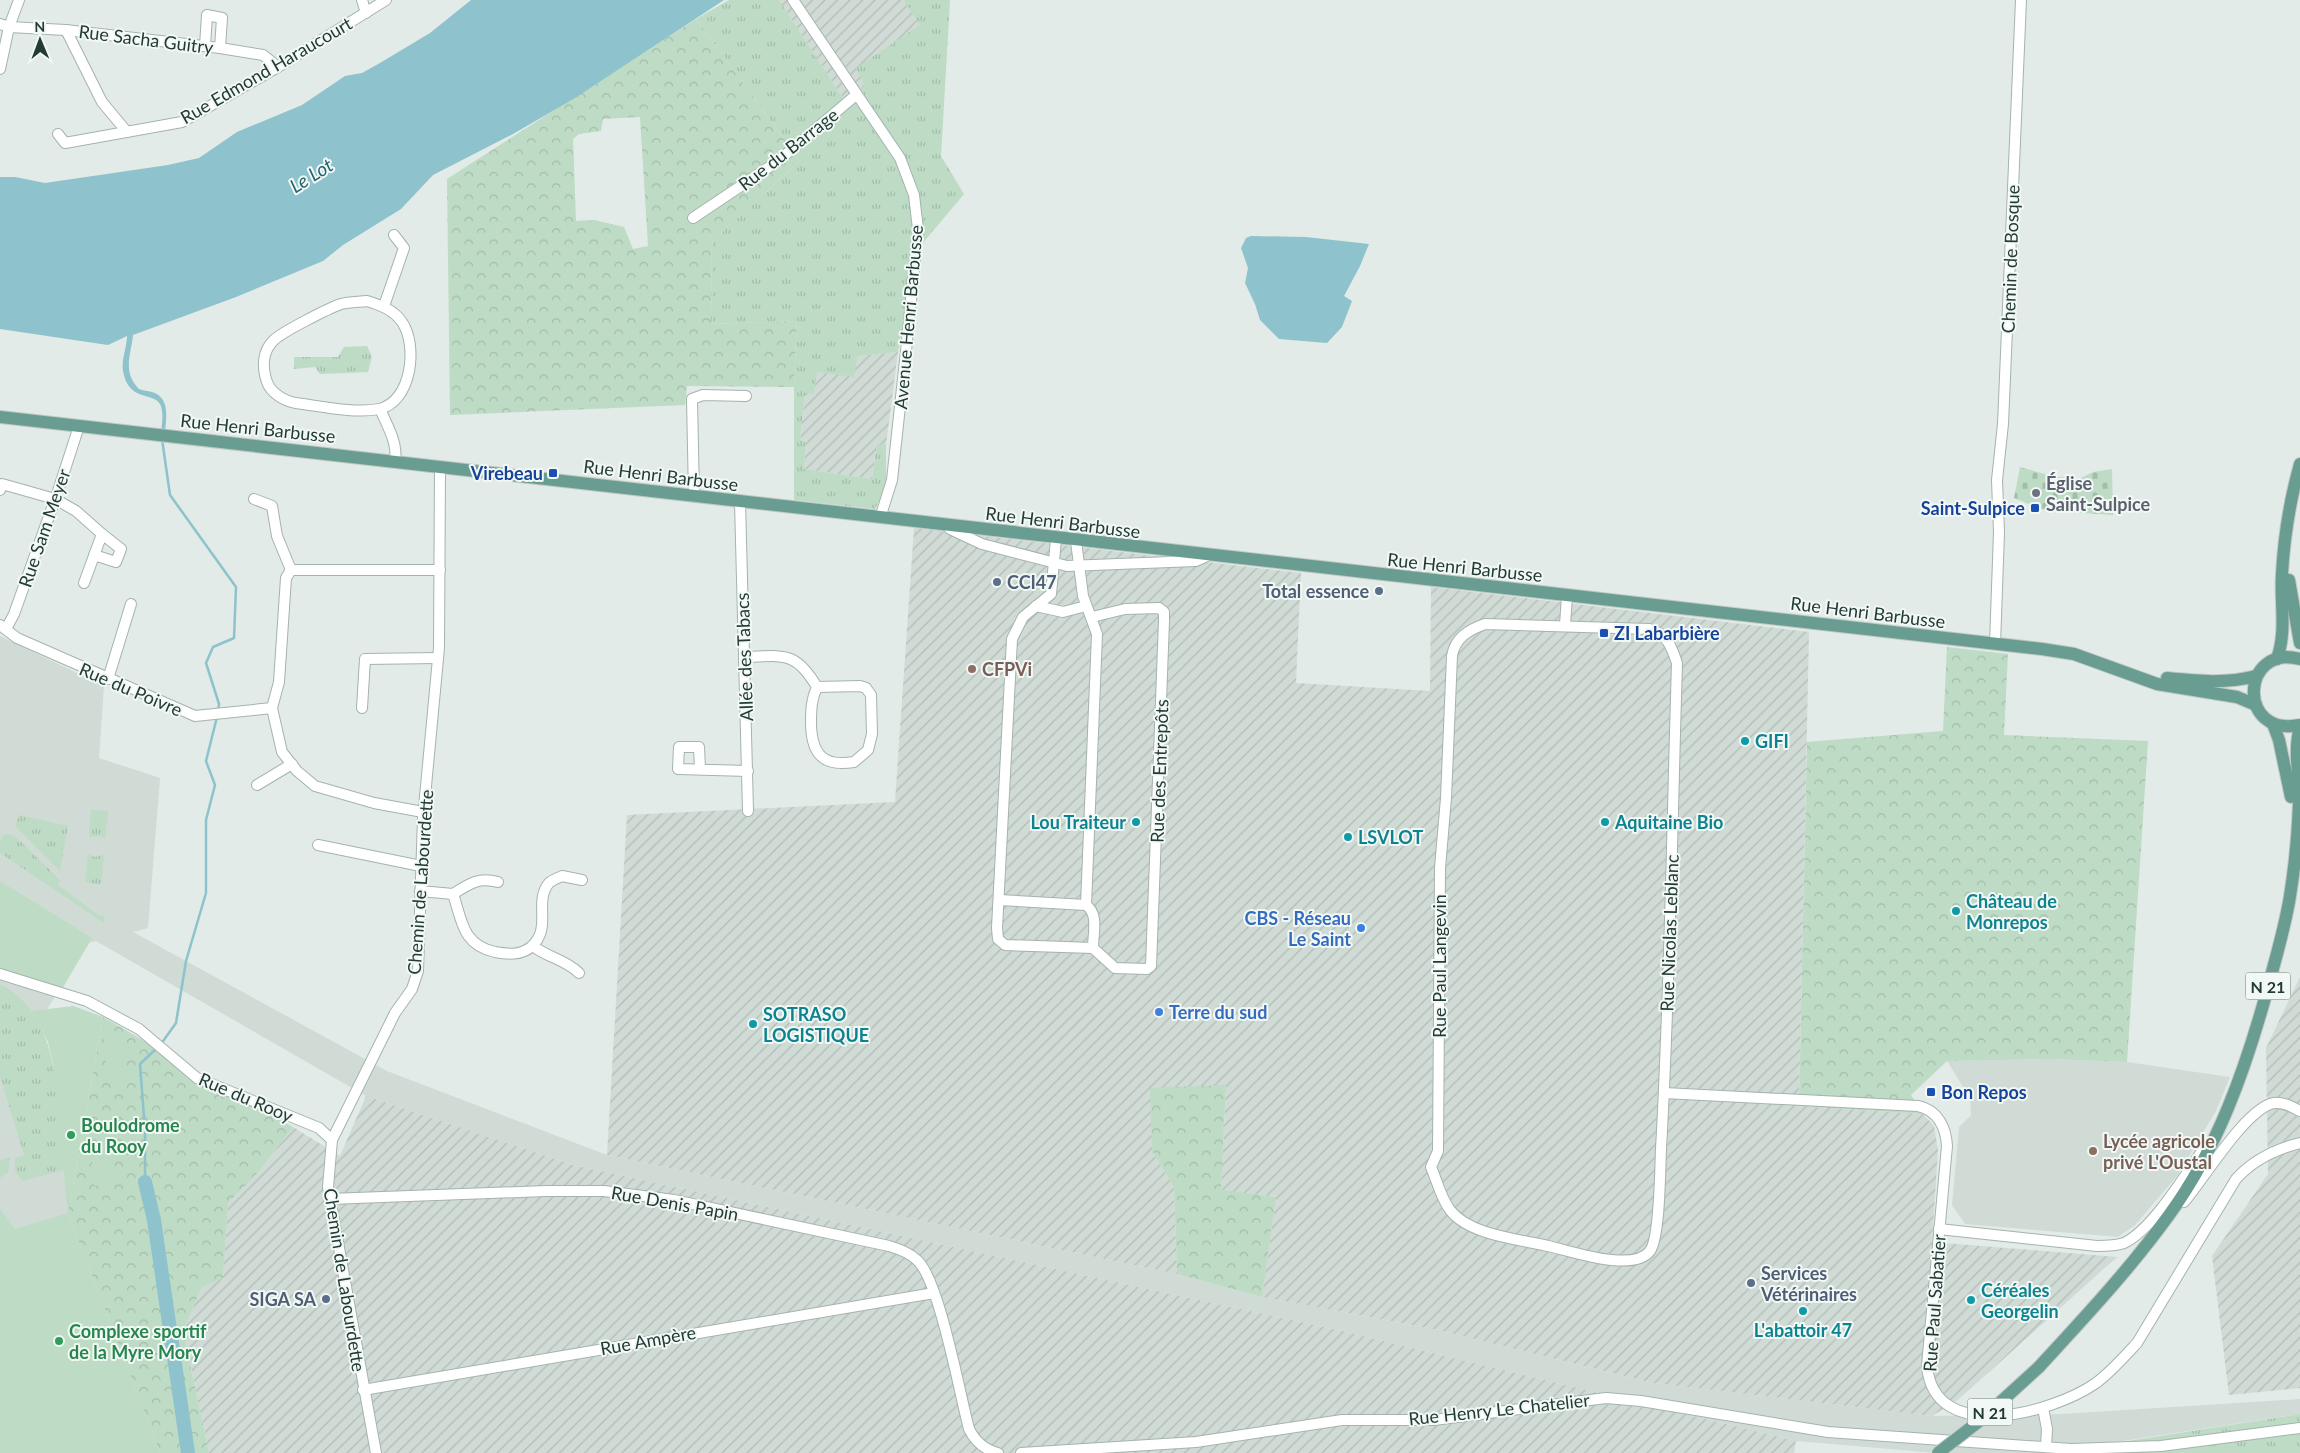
<svg xmlns="http://www.w3.org/2000/svg" width="2300" height="1453" viewBox="0 0 2300 1453" font-family="Lato,sans-serif">
	<style>
		.built { fill: #d0dbd6 }
		.industrial { fill: url(#industrial-furrows) }
		.grass { fill: url(#grass-tufts) }
		.forest { fill: url(#forest-crowns); fill-rule: evenodd }
		.cemetery { fill: url(#cemetery-stones) }
		.pitch { fill: #bddbc5 }
		.water { fill: #8ec2cc }
		.lines { fill: none; stroke-linecap: round; stroke-linejoin: round }
		.stream { stroke: #8ec2cc; stroke-width: 2.5 }
		.river { stroke: #8ec2cc; stroke-width: 14 }
		.minor-casing { stroke: #a5b3ae; stroke-width: 12 }
		.major-casing { stroke: #c1c8c6; stroke-width: 14 }
		.minor { stroke: #fff; stroke-width: 10 }
		.major { stroke: #6a9d91; stroke-width: 12 }
		.major-bridge-casing { stroke: #c1c8c6; stroke-width: 14; stroke-linecap: butt }
		.major-bridge { stroke: #6a9d91; stroke-width: 12 }
		.transit-dot { fill: #1a4fb4; stroke: #f2f8f5; stroke-width: 2 }
		.worship-dot { fill: #6b7280; stroke: #f2f8f5; stroke-width: 2 }
		.service-dot { fill: #5c6f8a; stroke: #f2f8f5; stroke-width: 2 }
		.education-dot { fill: #8d6e63; stroke: #f2f8f5; stroke-width: 2 }
		.culture-dot { fill: #0f9aa8; stroke: #f2f8f5; stroke-width: 2 }
		.shop-dot { fill: #3f7fe0; stroke: #f2f8f5; stroke-width: 2 }
		.leisure-dot { fill: #2e9e5b; stroke: #f2f8f5; stroke-width: 2 }
		.labels { text-anchor: middle; dominant-baseline: central; stroke-width: 4; stroke-linejoin: round; paint-order: stroke }
		.shield { fill: #f2f8f5; stroke: #61746f; stroke-width: 1 }
		.shield-label { font-size: 16px; font-weight: bold; fill: #233b35 }
		.street-label { font-size: 18px; fill: #233b35; stroke: #f2f8f5 }
		.transit-label { font-size: 18px; font-weight: bold; fill: #164399; stroke: #f2f8f5; text-anchor: end }
		.worship-label { font-size: 18px; font-weight: bold; fill: #5b616d; stroke: #f2f8f5; text-anchor: start }
		.service-label { font-size: 18px; font-weight: bold; fill: #4e5e75; stroke: #f2f8f5; text-anchor: start }
		.education-label { font-size: 18px; font-weight: bold; fill: #785e54; stroke: #f2f8f5; text-anchor: start }
		.culture-label { font-size: 18px; font-weight: bold; fill: #0d838f; stroke: #f2f8f5; text-anchor: start }
		.shop-label { font-size: 18px; font-weight: bold; fill: #366cbe; stroke: #f2f8f5; text-anchor: end }
		.leisure-label { font-size: 18px; font-weight: bold; fill: #27864d; stroke: #f2f8f5; text-anchor: start }
		.water-label { font-size: 19px; font-style: italic; fill: #226472; stroke: #f2f8f5 }
	</style>
	<defs>
		<pattern id="industrial-furrows" width="10" height="10" patternUnits="userSpaceOnUse" patternTransform="scale(1.25)"><rect width="10" height="10" fill="#d0dbd6"/><path d="M-1 1l2-2M0 10L10 0M9 11l2-2" fill="none" stroke="#b2bdb8"/></pattern>
		<pattern id="grass-tufts" width="24" height="20" patternUnits="userSpaceOnUse" patternTransform="scale(1.25)"><rect width="24" height="20" fill="#bddbc5"/><path d="M3 7l-1-3M5 7V3M7 7l1-3M15 17l-1-3M17 17v-4M19 17l1-3" fill="none" stroke="#a2bdaa"/></pattern>
		<pattern id="forest-crowns" width="20" height="18" patternUnits="userSpaceOnUse" patternTransform="scale(1.25)"><rect width="20" height="18" fill="#bddbc5"/><path d="M2 6a3 3 0 1 1 6 0M12 15a3 3 0 1 1 6 0" fill="none" stroke="#a2bdaa"/></pattern>
		<pattern id="cemetery-stones" width="16" height="16" patternUnits="userSpaceOnUse" patternTransform="scale(1.25)"><rect width="16" height="16" fill="#bddbc5"/><path d="M2 7V4a2 2 0 0 1 4 0v3zM10 15v-3a2 2 0 0 1 4 0v3z" fill="#a2bdaa"/></pattern>
	</defs>
	<rect width="100%" height="100%" fill="#e2ebe7"/>
	<g class="built">
		<path d="M 0,636 L 104,686 L 99,758 L 160,778 L 148,928 L 133,932 L 387,1071 L 607,1155 L 1177,1274 L 1262,1297 L 1438,1330 L 1653,1383 L 1932,1416 L 2062,1414 L 2300,1399 L 2300,1414 L 2044,1453 L 1937,1453 L 1796,1441 L 1338,1330 L 573,1165 L 366,1096 L 96,941 L 89,943 L 39,1022 L 55,1090 L 64,1170 L 72,1217 L 12,1230 L 0,1217 Z"/>
		<path d="M 2049,1059 L 2127,1062 L 2230,1077 L 2216,1111 L 2177,1176 L 2135,1225 L 2118,1237 L 1965,1224 L 1952,1205 L 1959,1127 L 1971,1115 L 1970,1098 L 1947,1061 Z"/>
	</g>
	<g class="industrial">
		<path d="M 779,0 L 904,0 L 921,25 L 857,68 L 865,86 L 843,98 Z"/>
		<path d="M 898,352 L 886,445 L 877,445 L 872,479 L 804,469 L 806,442 L 800,441 L 805,393 L 816,372 L 854,376 L 856,356 Z"/>
		<path d="M 914,528 L 1301,573 L 1296,683 L 1430,691 L 1431,587 L 1809,632 L 1799,1106 L 1923,1114 L 1934,1126 L 1938,1150 L 1932,1242 L 2117,1257 L 1959,1399 L 1932,1416 L 1653,1383 L 1438,1330 L 1262,1297 L 1276,1197 L 1221,1191 L 1226,1085 L 1152,1151 L 1174,1187 L 1177,1274 L 607,1155 L 627,815 L 895,802 Z"/>
		<path d="M 2300,977 L 2300,1388 L 2229,1395 L 2212,1256 L 2268,1174 L 2266,1048 Z"/>
		<path d="M 366,1096 L 573,1165 L 1338,1330 L 1796,1441 L 1794,1453 L 209,1453 L 183,1331 L 202,1287 L 223,1278 L 228,1203 L 260,1170 L 293,1127 L 340,1156 Z"/>
	</g>
	<g class="grass">
		<path d="M 729,0 L 779,0 L 843,98 L 865,86 L 856,68 L 920,25 L 904,0 L 950,0 L 941,156 L 964,194 L 916,251 L 898,352 L 857,356 L 854,377 L 817,372 L 814,393 L 805,393 L 800,440 L 806,442 L 804,469 L 872,479 L 877,444 L 886,445 L 886,486 L 875,509 L 794,500 L 794,387 L 797,321 L 711,324 L 712,241 L 800,161 L 696,19 Z"/>
		<path d="M 367,346 L 372,357 L 368,372 L 320,374 L 315,367 L 294,369 L 294,357 L 338,357 L 344,347 Z"/>
		<path d="M 91,810 L 108,811 L 105,839 L 101,836 L 89,837 Z"/>
		<path d="M 19,815 L 68,826 L 60,871 L 15,826 Z"/>
		<path d="M 4,834 L 14,835 L 60,880 L 58,885 L 98,915 L 104,916 L 104,923 L 0,853 L 0,842 Z"/>
		<path d="M 88,854 L 94,857 L 104,855 L 101,884 L 87,883 L 85,881 Z"/>
		<path d="M 0,984 C 63,1015 58,1111 64,1170 L 22,1181 L 15,1171 L 15,1158 L 24,1155 L 0,1076 Z"/>
		<path d="M 10,1158 L 8,1172 L 0,1178 L 0,1160 Z"/>
		<path d="M 2300,1414 L 2300,1453 L 2044,1453 L 2064,1451 Z"/>
	</g>
	<g class="forest">
		<path d="M 696,19 L 800,161 L 712,241 L 711,324 L 797,321 L 794,387 L 687,386 L 685,405 L 450,415 L 447,179 ZM 640,117 L 648,246 L 633,249 L 624,227 L 594,220 L 576,221 L 573,139 L 579,134 L 601,131 L 603,119 Z"/>
		<path d="M 1947,647 L 2008,654 L 2004,735 L 2148,741 L 2127,1062 L 2049,1059 L 1947,1061 L 1911,1095 L 1923,1114 L 1799,1106 L 1807,742 L 1943,731 Z"/>
		<path d="M 103,1017 L 293,1127 L 260,1170 L 228,1203 L 223,1278 L 202,1287 L 183,1331 L 209,1453 L 160,1453 L 68,1214 Z"/>
		<path d="M 1226,1085 L 1221,1190 L 1276,1197 L 1262,1297 L 1177,1274 L 1174,1187 L 1152,1151 L 1150,1088 Z"/>
	</g>
	<path class="cemetery" d="M 2020,467 L 2052,476 L 2079,479 L 2093,472 L 2112,469 L 2113,515 L 2044,510 L 2014,498 Z"/>
	<g class="pitch">
		<path d="M 0,881 L 92,938 L 62,989 L 0,968 Z"/>
		<path d="M 73,1006 L 103,1017 L 68,1214 L 160,1453 L 0,1453 L 0,1209 L 15,1229 L 68,1213 L 53,1063 L 48,1042 L 32,1011 Z"/>
		<path d="M 121,1031 L 126,1082 L 108,1084 L 103,1032 Z"/>
		<path d="M 114,1145 L 116,1185 L 94,1186 L 91,1146 Z"/>
	</g>
	<g class="water">
		<path d="M 471,0 L 724,0 L 575,98 L 513,134 L 433,175 L 401,209 L 343,245 L 323,261 L 236,297 L 133,335 C 131,355 122,372 139,389 C 144,391 150,391 155,393 C 170,400 166,419 165,432 L 161,432 C 162,424 164,412 160,404 C 154,392 128,402 123,371 C 121,360 127,347 127,336 L 108,345 L 0,329 L 0,177 L 15,177 L 45,183 L 168,165 L 199,158 L 237,132 L 302,105 L 345,76 L 362,73 L 380,63 L 430,33 Z"/>
		<path d="M 1251,236 L 1306,237 L 1369,244 L 1360,266 L 1344,296 L 1352,301 L 1342,327 L 1327,343 L 1279,339 L 1260,320 L 1255,304 L 1245,283 L 1248,268 L 1241,248 L 1246,238 Z"/>
	</g>
	<g class="lines">
		<g class="stream">
			<path d="M 162,439 L 170,495 L 236,587 L 234,638 L 213,647 L 206,663 L 219,704 L 218,712"/>
			<path d="M 161,1044 L 176,1023 L 186,961 L 206,893 L 206,820 L 215,785 L 206,761 L 217,717"/>
			<path d="M 145,1182 L 145,1131 L 140,1064 L 157,1048"/>
		</g>
		<path class="river" d="M 145,1182 L 154,1220 L 188,1453"/>
		<defs>
			<g id="minor">
				<path d="M 362,0 L 366,13"/>
				<path d="M 793,0 L 900,158 L 914,195 L 918,229 L 906,351 L 892,480 L 880,518"/>
				<path d="M 0,24 L 9,27 L 66,30 L 220,48 L 263,55 L 278,67"/>
				<path d="M 66,30 L 102,102 L 127,132"/>
				<path d="M 205,46 L 207,15 L 222,18 L 220,48"/>
				<path d="M 0,69 L 9,27 L 19,0"/>
				<path d="M 58,134 L 65,143 L 182,122 L 278,67 L 386,0"/>
				<path d="M 693,218 L 778,161 L 856,95"/>
				<path d="M 367,301 C 380,305 394,310 402,322 C 418,345 412,402 379,409 C 355,414 320,406 296,403 C 284,401 271,393 267,382 C 262,368 262,351 274,340 C 282,332 329,308 341,304 C 349,302 359,302 367,301 Z"/>
				<path d="M 384,306 L 404,248 L 394,235"/>
				<path d="M 380,409 C 387,425 398,443 395,461"/>
				<path d="M 0,490 L 2,484 L 55,499 L 76,511 L 102,534 L 84,583"/>
				<path d="M 694,497 L 692,399 L 703,395 L 746,396"/>
				<path d="M 254,499 L 272,506 L 277,536 L 291,570"/>
				<path d="M 740,502 L 748,811"/>
				<path d="M 950,526 L 950,529 L 982,544 L 1067,566 L 1196,561 L 1207,556"/>
				<path d="M 1056,539 L 1051,594 L 1023,617 L 1012,639 L 997,928 L 998,939 L 1005,945 L 1093,948"/>
				<path d="M 94,555 L 116,562 L 121,549 L 102,534"/>
				<path d="M 1036,606 L 1063,612 L 1086,606"/>
				<path d="M 1092,617 L 1125,609 L 1159,608 L 1164,612 L 1164,621 L 1151,966 L 1147,969 L 1115,968 L 1093,948"/>
				<path d="M 1485,624 L 1649,629 C 1667,633 1672,648 1677,663 C 1672,825 1670,988 1661,1149 C 1660,1170 1660,1237 1650,1251 C 1633,1273 1571,1251 1548,1246 C 1518,1239 1469,1235 1450,1210 C 1441,1198 1437,1181 1431,1167 L 1438,1151 L 1440,868 L 1446,798 L 1452,656 C 1455,638 1468,630 1485,624 Z"/>
				<path d="M 0,625 L 17,638 L 195,716 L 272,708"/>
				<path d="M 1565,625 L 1567,596"/>
				<path d="M 6,629 L 14,614 L 57,494 L 79,426"/>
				<path d="M 1995,644 L 1999,532 L 1997,480 L 2003,424 L 2021,0"/>
				<path d="M 744,657 C 783,656 795,650 817,687 C 811,700 811,710 811,725 C 812,755 824,767 854,762 L 868,750 L 872,734 L 871,695 L 866,688 L 860,686 L 817,687"/>
				<path d="M 108,679 L 131,604"/>
				<path d="M 362,708 L 365,659 L 438,658"/>
				<path d="M 700,769 L 699,747 L 679,747 L 678,769 L 748,771"/>
				<path d="M 257,785 L 292,764"/>
				<path d="M 423,812 L 374,803 L 315,786 L 297,771 L 282,752 L 272,708 L 279,682 L 286,578 L 291,570 L 440,570"/>
				<path d="M 318,845 L 421,866"/>
				<path d="M 420,891 L 453,894 C 462,920 462,945 495,952 C 507,954 520,956 531,947 C 553,928 533,902 549,883 C 552,880 558,878 562,876 L 582,880"/>
				<path d="M 453,894 C 470,883 479,877 498,882"/>
				<path d="M 999,900 L 1086,905 L 1097,634 L 1083,596 L 1076,541"/>
				<path d="M 1086,905 C 1099,914 1093,933 1093,948"/>
				<path d="M 533,946 C 548,958 565,959 579,973"/>
				<path d="M 0,974 L 87,1001 L 139,1029 L 197,1078 L 319,1128 L 332,1140"/>
				<path d="M 1664,1093 L 1918,1106 C 1938,1110 1946,1128 1947,1146 L 1927,1366 C 1934,1446 2053,1413 2096,1383 C 2111,1372 2124,1357 2137,1343 L 2236,1179 C 2253,1160 2276,1149 2300,1143"/>
				<path d="M 329,1199 L 546,1191 L 604,1191 L 674,1200 L 889,1246 C 899,1249 910,1253 917,1260 C 939,1279 960,1395 969,1429 C 975,1441 985,1450 998,1453"/>
				<path d="M 2184,1202 C 2204,1179 2246,1108 2274,1103 C 2284,1102 2292,1107 2300,1111"/>
				<path d="M 1939,1229 L 2097,1246 C 2106,1246 2115,1246 2124,1243 C 2152,1230 2186,1174 2204,1148"/>
				<path d="M 363,1390 L 934,1293"/>
				<path d="M 2043,1408 L 2047,1429 L 2046,1447"/>
				<path d="M 376,1453 L 328,1187 L 332,1140 L 395,1013 L 412,989 L 418,971 L 423,818 L 439,648 L 440,467"/>
				<path d="M 1021,1453 L 1196,1442 L 1342,1420 L 1434,1420 L 1606,1398 L 1641,1401 L 1828,1432 L 2071,1449 L 2161,1446 L 2300,1428"/>
			</g>
			<g id="major">
				<path d="M 0,417 L 2042,649 L 2074,654 L 2157,684 L 2237,697 L 2256,705"/>
				<path d="M 2289,580 L 2300,643"/>
				<path d="M 2277,659 C 2287,630 2280,604 2282,574 C 2284,537 2290,500 2300,464"/>
				<path d="M 2300,659 C 2241,643 2236,738 2300,725"/>
				<path d="M 2167,678 C 2197,681 2227,684 2256,676"/>
				<path d="M 2273,724 L 2279,740 L 2291,797"/>
				<path d="M 2039,1367 C 2084,1318 2130,1269 2169,1215 C 2218,1148 2245,1070 2267,991 C 2275,960 2285,928 2290,896 C 2295,865 2298,833 2299,802 C 2300,776 2293,752 2300,727"/>
			</g>
		</defs>
		<use href="#minor" class="minor-casing"/>
		<use href="#major" class="major-casing"/>
		<use href="#minor" class="minor"/>
		<use href="#major" class="major"/>
		<defs>
			<path id="major-bridge" d="M 1938,1453 L 1982,1419 L 2039,1367"/>
		</defs>
		<use href="#major-bridge" class="major-bridge-casing"/>
		<use href="#major-bridge" class="major-bridge"/>
	</g>
	<g class="transit-dot">
		<rect x="548" y="468" width="10" height="10" rx="2.5"/>
		<rect x="2030" y="503" width="10" height="10" rx="2.5"/>
		<rect x="1599" y="628" width="10" height="10" rx="2.5"/>
		<rect x="1926" y="1087" width="10" height="10" rx="2.5"/>
	</g>
	<circle class="worship-dot" cx="2036" cy="493" r="5"/>
	<g class="service-dot">
		<circle cx="997" cy="582" r="5"/>
		<circle cx="1379" cy="591" r="5"/>
		<circle cx="1751" cy="1283" r="5"/>
		<circle cx="326" cy="1299" r="5"/>
	</g>
	<g class="education-dot">
		<circle cx="972" cy="669" r="5"/>
		<circle cx="2093" cy="1151" r="5"/>
	</g>
	<g class="culture-dot">
		<circle cx="1745" cy="741" r="5"/>
		<circle cx="1136" cy="822" r="5"/>
		<circle cx="1605" cy="822" r="5"/>
		<circle cx="1348" cy="837" r="5"/>
		<circle cx="1956" cy="911" r="5"/>
		<circle cx="753" cy="1024" r="5"/>
		<circle cx="1971" cy="1300" r="5"/>
		<circle cx="1803" cy="1311" r="5"/>
	</g>
	<g class="shop-dot">
		<circle cx="1361" cy="928" r="5"/>
		<circle cx="1159" cy="1012" r="5"/>
	</g>
	<g class="leisure-dot">
		<circle cx="71" cy="1135" r="5"/>
		<circle cx="59" cy="1341" r="5"/>
	</g>
	<g class="labels">
		<g class="shield">
			<rect x="2245.5" y="972.5" width="45" height="27" rx="4"/>
			<rect x="1967.5" y="1398.5" width="45" height="27" rx="4"/>
		</g>
		<g class="shield-label">
			<text x="2268" y="986">N 21</text>
			<text x="1990" y="1412">N 21</text>
		</g>
		<g class="street-label">
			<text transform="translate(146 39) rotate(7)">Rue Sacha Guitry</text>
			<text transform="translate(266 70) rotate(-30)">Rue Edmond Haraucourt</text>
			<text transform="translate(788 149) rotate(-38)">Rue du Barrage</text>
			<text transform="translate(2010 259) rotate(-88)">Chemin de Bosque</text>
			<text transform="translate(908 317) rotate(-85)">Avenue Henri Barbusse</text>
			<text transform="translate(258 428) rotate(6)">Rue Henri Barbusse</text>
			<text transform="translate(661 475) rotate(7)">Rue Henri Barbusse</text>
			<text transform="translate(1063 522) rotate(7)">Rue Henri Barbusse</text>
			<text transform="translate(44 528) rotate(-71)">Rue Sam Meyer</text>
			<text transform="translate(1465 567) rotate(6)">Rue Henri Barbusse</text>
			<text transform="translate(1868 612) rotate(7)">Rue Henri Barbusse</text>
			<text transform="translate(744 657) rotate(-92)">Allée des Tabacs</text>
			<text transform="translate(131 689) rotate(23)">Rue du Poivre</text>
			<text transform="translate(1159 771) rotate(-88)">Rue des Entrepôts</text>
			<text transform="translate(420 882) rotate(-86)">Chemin de Labourdette</text>
			<text transform="translate(1669 933) rotate(-88)">Rue Nicolas Leblanc</text>
			<text transform="translate(1439 966) rotate(-90)">Rue Paul Langevin</text>
			<text transform="translate(246 1097) rotate(23)">Rue du Rooy</text>
			<text transform="translate(675 1203) rotate(10)">Rue Denis Papin</text>
			<text transform="translate(345 1280) rotate(81)">Chemin de Labourdette</text>
			<text transform="translate(1934 1303) rotate(-86)">Rue Paul Sabatier</text>
			<text transform="translate(648 1340) rotate(-10)">Rue Ampère</text>
			<text transform="translate(1499 1409) rotate(-6)">Rue Henry Le Chatelier</text>
		</g>
		<g class="transit-label">
			<text x="543" y="473">Virebeau</text>
			<text x="2025" y="508">Saint-Sulpice</text>
			<text x="1614" y="633" text-anchor="start">ZI Labarbière</text>
			<text x="1941" y="1092" text-anchor="start">Bon Repos</text>
		</g>
		<g class="worship-label">
			<text x="2046" y="483">Église<tspan x="2046" dy="21">Saint-Sulpice</tspan></text>
		</g>
		<g class="service-label">
			<text x="1007" y="582">CCI47</text>
			<text x="1369" y="591" text-anchor="end">Total essence</text>
			<text x="1761" y="1273">Services<tspan x="1761" dy="21">Vétérinaires</tspan></text>
			<text x="316" y="1299" text-anchor="end">SIGA SA</text>
		</g>
		<g class="education-label">
			<text x="982" y="669">CFPVi</text>
			<text x="2103" y="1141">Lycée agricole<tspan x="2103" dy="21">privé L'Oustal</tspan></text>
		</g>
		<g class="culture-label">
			<text x="1755" y="741">GIFI</text>
			<text x="1126" y="822" text-anchor="end">Lou Traiteur</text>
			<text x="1615" y="822">Aquitaine Bio</text>
			<text x="1358" y="837">LSVLOT</text>
			<text x="1966" y="901">Château de<tspan x="1966" dy="21">Monrepos</tspan></text>
			<text x="763" y="1014">SOTRASO<tspan x="763" dy="21">LOGISTIQUE</tspan></text>
			<text x="1981" y="1290">Céréales<tspan x="1981" dy="21">Georgelin</tspan></text>
			<text x="1803" y="1330" text-anchor="middle">L'abattoir 47</text>
		</g>
		<g class="shop-label">
			<text x="1351" y="918">CBS - Réseau<tspan x="1351" dy="21">Le Saint</tspan></text>
			<text x="1169" y="1012" text-anchor="start">Terre du sud</text>
		</g>
		<g class="leisure-label">
			<text x="81" y="1125">Boulodrome<tspan x="81" dy="21">du Rooy</tspan></text>
			<text x="69" y="1331">Complexe sportif<tspan x="69" dy="21">de la Myre Mory</tspan></text>
		</g>
		<g class="water-label">
			<text transform="translate(311 175) rotate(-32)">Le Lot</text>
		</g>
	</g>
	<g transform="translate(40 40) rotate(359)" stroke="#f2f8f5" stroke-width="4" paint-order="stroke">
	<path d="M0-4L9 19L0 12L-9 19Z" fill="#233b35"/>
	<text y="-8" font-size="14" font-weight="bold" text-anchor="middle" fill="#233b35">N</text>
	</g>
</svg>
